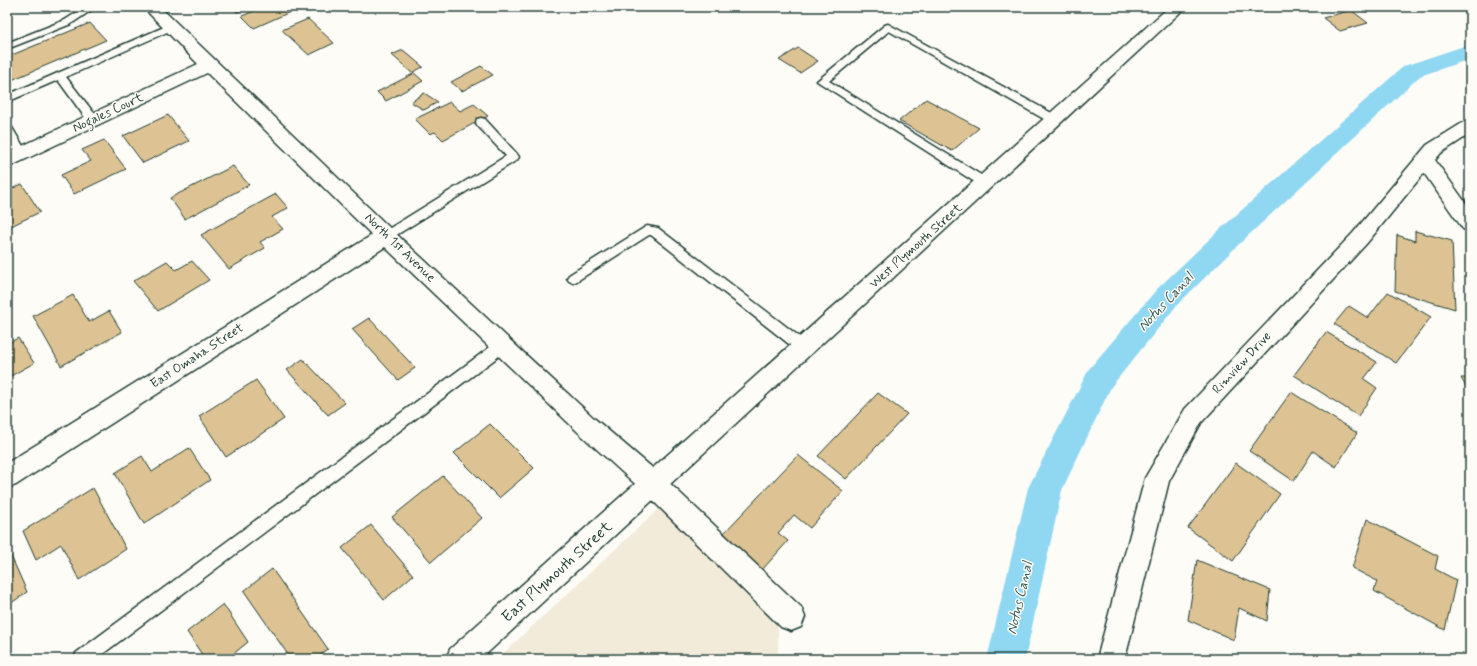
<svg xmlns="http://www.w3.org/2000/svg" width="1477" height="666" viewBox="0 0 1477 666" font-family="Mynerve,sans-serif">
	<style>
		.built { fill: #f3ebd9 }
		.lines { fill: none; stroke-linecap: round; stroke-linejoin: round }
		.canal { fill: #90d7f2; fill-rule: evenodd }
		.building { fill: #ddc393; stroke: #1f3d34 }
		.service-casing { stroke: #1f3d34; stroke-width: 3 }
		.minor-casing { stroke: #1f3d34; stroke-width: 3 }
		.tertiary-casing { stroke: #1f3d34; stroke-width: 3 }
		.service { fill: #fdfcf7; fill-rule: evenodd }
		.minor { fill: #fdfcf7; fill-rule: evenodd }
		.tertiary { fill: #fdfcf7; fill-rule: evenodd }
		.labels { text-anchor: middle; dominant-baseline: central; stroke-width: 3; stroke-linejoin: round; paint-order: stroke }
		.street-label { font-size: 13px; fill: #1f3d34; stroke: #fdfcf7 }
		.water-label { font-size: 14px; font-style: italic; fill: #365c5a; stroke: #fdfcf7 }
		.near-street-label { font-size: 16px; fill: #1f3d34; stroke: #fdfcf7 }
	</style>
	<rect width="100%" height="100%" fill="#fdfcf7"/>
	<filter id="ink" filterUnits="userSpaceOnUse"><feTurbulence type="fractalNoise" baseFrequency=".025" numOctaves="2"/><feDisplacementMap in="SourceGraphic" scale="8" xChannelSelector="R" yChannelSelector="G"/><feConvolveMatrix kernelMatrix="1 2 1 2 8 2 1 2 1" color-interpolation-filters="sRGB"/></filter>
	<g filter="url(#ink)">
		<path class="built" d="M 664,504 L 778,613 L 778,659 L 497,659 Z"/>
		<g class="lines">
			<path class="canal" d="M 1470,44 L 1470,59 L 1420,76 L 1237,246 L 1177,305 L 1111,387 L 1062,490 L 1025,659 L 987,659 L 1028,488 L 1089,369 L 1157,289 L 1217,232 L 1404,66 Z"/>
		</g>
		<g class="building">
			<path d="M 231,7 L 250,7 L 237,12 Z"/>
			<path d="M 264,7 L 298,7 L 299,8 L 254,28 L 242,16 Z"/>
			<path d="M 1351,10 L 1368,23 L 1340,31 L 1323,18 Z"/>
			<path d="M 308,19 L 334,43 L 309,55 L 282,30 Z"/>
			<path d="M 90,23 L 106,40 L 7,82 L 7,57 Z"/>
			<path d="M 798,48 L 818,61 L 800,73 L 779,60 Z"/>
			<path d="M 403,50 L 423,67 L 413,72 L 423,81 L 386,101 L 377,92 L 413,74 L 392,55 Z"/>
			<path d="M 481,66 L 493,75 L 462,91 L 451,82 Z"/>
			<path d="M 424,93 L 438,102 L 424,110 L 411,102 Z"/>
			<path d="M 926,99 L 979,128 L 952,151 L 899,121 Z"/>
			<path d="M 450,102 L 460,111 L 474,104 L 488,116 L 443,140 L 435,132 L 430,134 L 415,119 Z"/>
			<path d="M 168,115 L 189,141 L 143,163 L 123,136 Z"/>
			<path d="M 104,140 L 126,169 L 74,194 L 61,175 L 91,161 L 82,150 Z"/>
			<path d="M 233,166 L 249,185 L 185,219 L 170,198 Z"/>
			<path d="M 22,184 L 40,212 L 7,228 L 7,191 Z"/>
			<path d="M 276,194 L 288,208 L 272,217 L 283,229 L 260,242 L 265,248 L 229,269 L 201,235 Z"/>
			<path d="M 1415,231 L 1452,241 L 1455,309 L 1395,291 L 1397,235 L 1415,241 Z"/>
			<path d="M 167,261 L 176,270 L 192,261 L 209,280 L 158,311 L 133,281 Z"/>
			<path d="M 1388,292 L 1431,317 L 1396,363 L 1334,324 L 1349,306 L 1368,318 Z"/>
			<path d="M 73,295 L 89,322 L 109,311 L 122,332 L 61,366 L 33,316 Z"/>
			<path d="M 369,318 L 415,368 L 398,380 L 352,329 Z"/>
			<path d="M 1326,332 L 1377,362 L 1364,379 L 1377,388 L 1358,416 L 1294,375 Z"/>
			<path d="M 18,338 L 34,363 L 7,378 L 7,344 Z"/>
			<path d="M 303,359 L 345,403 L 328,415 L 287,370 Z"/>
			<path d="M 1461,378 L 1470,378 L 1470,394 Z"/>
			<path d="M 256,380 L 284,419 L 226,457 L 199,416 Z"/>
			<path d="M 1291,392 L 1357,433 L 1336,467 L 1313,451 L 1294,481 L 1249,451 Z"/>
			<path d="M 878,393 L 907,414 L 846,479 L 818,456 Z"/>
			<path d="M 490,424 L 534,468 L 499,498 L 454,453 Z"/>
			<path d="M 189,448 L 210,480 L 144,524 L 115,473 L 142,456 L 152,472 Z"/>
			<path d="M 798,455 L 843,491 L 810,528 L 794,515 L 778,533 L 788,541 L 762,570 L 722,535 Z"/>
			<path d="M 1236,463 L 1280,494 L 1233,561 L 1188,528 Z"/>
			<path d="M 443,476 L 482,518 L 431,562 L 392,517 Z"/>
			<path d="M 93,488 L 126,549 L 79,580 L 61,544 L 36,560 L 23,531 Z"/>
			<path d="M 1367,519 L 1438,556 L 1435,569 L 1456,580 L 1445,630 L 1374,591 L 1377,581 L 1352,568 Z"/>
			<path d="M 371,525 L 413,575 L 384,600 L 342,548 Z"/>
			<path d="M 1464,541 L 1470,541 L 1470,553 Z"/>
			<path d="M 7,547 L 27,592 L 7,606 Z"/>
			<path d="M 1197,560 L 1270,590 L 1267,621 L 1239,608 L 1234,640 L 1188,620 Z"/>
			<path d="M 272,569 L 328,649 L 316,659 L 291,659 L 244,591 Z"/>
			<path d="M 223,604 L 248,642 L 227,659 L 205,659 L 187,632 Z"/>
		</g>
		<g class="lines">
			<defs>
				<g id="service">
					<path d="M 85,7 L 96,7 L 71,24 L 7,49 L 7,43 L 65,20 Z"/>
					<path d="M 171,24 L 174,25 L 176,27 L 174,29 L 66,77 L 97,117 L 98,120 L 97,123 L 89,123 L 58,80 L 7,102 L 7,95 Z"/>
					<path d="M 888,24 L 1059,117 L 1060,120 L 1059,123 L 1051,123 L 889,31 L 829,81 L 989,180 L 991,183 L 989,186 L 981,186 L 817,81 L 885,25 Z"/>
					<path d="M 481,118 L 485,119 L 517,154 L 519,157 L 517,160 L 390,239 L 386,240 L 382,239 L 380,236 L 382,233 L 506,156 L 477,125 L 476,122 L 477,119 Z"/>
					<path d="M 7,125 L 11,126 L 26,151 L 27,154 L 26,157 L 18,157 L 7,138 Z"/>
					<path d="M 647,226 L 658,228 L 809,344 L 811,348 L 809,352 L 804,353 L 799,352 L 651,235 L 649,235 L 577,281 L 573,283 L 569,281 L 567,278 L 569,275 Z"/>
					<path d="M 502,341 L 507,342 L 509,346 L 507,350 L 96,659 L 74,659 L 76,653 L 497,342 Z"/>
				</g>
				<g id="minor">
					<path d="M 143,7 L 160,7 L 393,231 L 595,419 L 662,476 L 801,607 L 805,617 L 801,627 L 791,631 L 781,627 L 644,492 L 579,433 L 385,247 L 16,485 L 7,488 L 7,463 L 372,235 L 207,73 L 7,168 L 7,153 L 198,64 Z"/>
					<path d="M 1470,120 L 1470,134 L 1441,153 L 1435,160 L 1470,209 L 1470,231 L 1463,229 L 1424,173 L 1367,243 L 1201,423 L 1169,481 L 1125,659 L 1097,659 L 1145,478 L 1185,409 L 1353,233 L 1427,145 L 1464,122 Z"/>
				</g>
				<path id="tertiary" d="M 1169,7 L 1186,7 L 481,659 L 446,659 L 450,649 Z"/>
			</defs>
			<use href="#service" class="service-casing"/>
			<use href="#minor" class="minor-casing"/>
			<use href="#tertiary" class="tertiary-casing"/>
			<use href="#service" class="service"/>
			<use href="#minor" class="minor"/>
			<use href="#tertiary" class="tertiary"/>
		</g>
	</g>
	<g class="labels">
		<g class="street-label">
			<text transform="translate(108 113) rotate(-25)">Nogales Court</text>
			<text transform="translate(916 246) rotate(-42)">West Plymouth Street</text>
			<text transform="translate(400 248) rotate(44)">North 1st Avenue</text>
			<text transform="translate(197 356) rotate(-33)">East Omaha Street</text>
			<text transform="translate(1242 363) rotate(-47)">Rimview Drive</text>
		</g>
		<g class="water-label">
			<text transform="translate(1166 302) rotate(-47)">Notus Canal</text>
			<text transform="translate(1020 598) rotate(-77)">Notus Canal</text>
		</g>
		<g class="near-street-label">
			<text transform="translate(557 572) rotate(-42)">East Plymouth Street</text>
		</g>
	</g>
	<rect width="1477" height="666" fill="none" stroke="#fdfcf7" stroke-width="24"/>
	<rect x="12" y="12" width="1453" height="642" fill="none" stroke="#1f3d34" stroke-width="1.5" filter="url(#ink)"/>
</svg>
